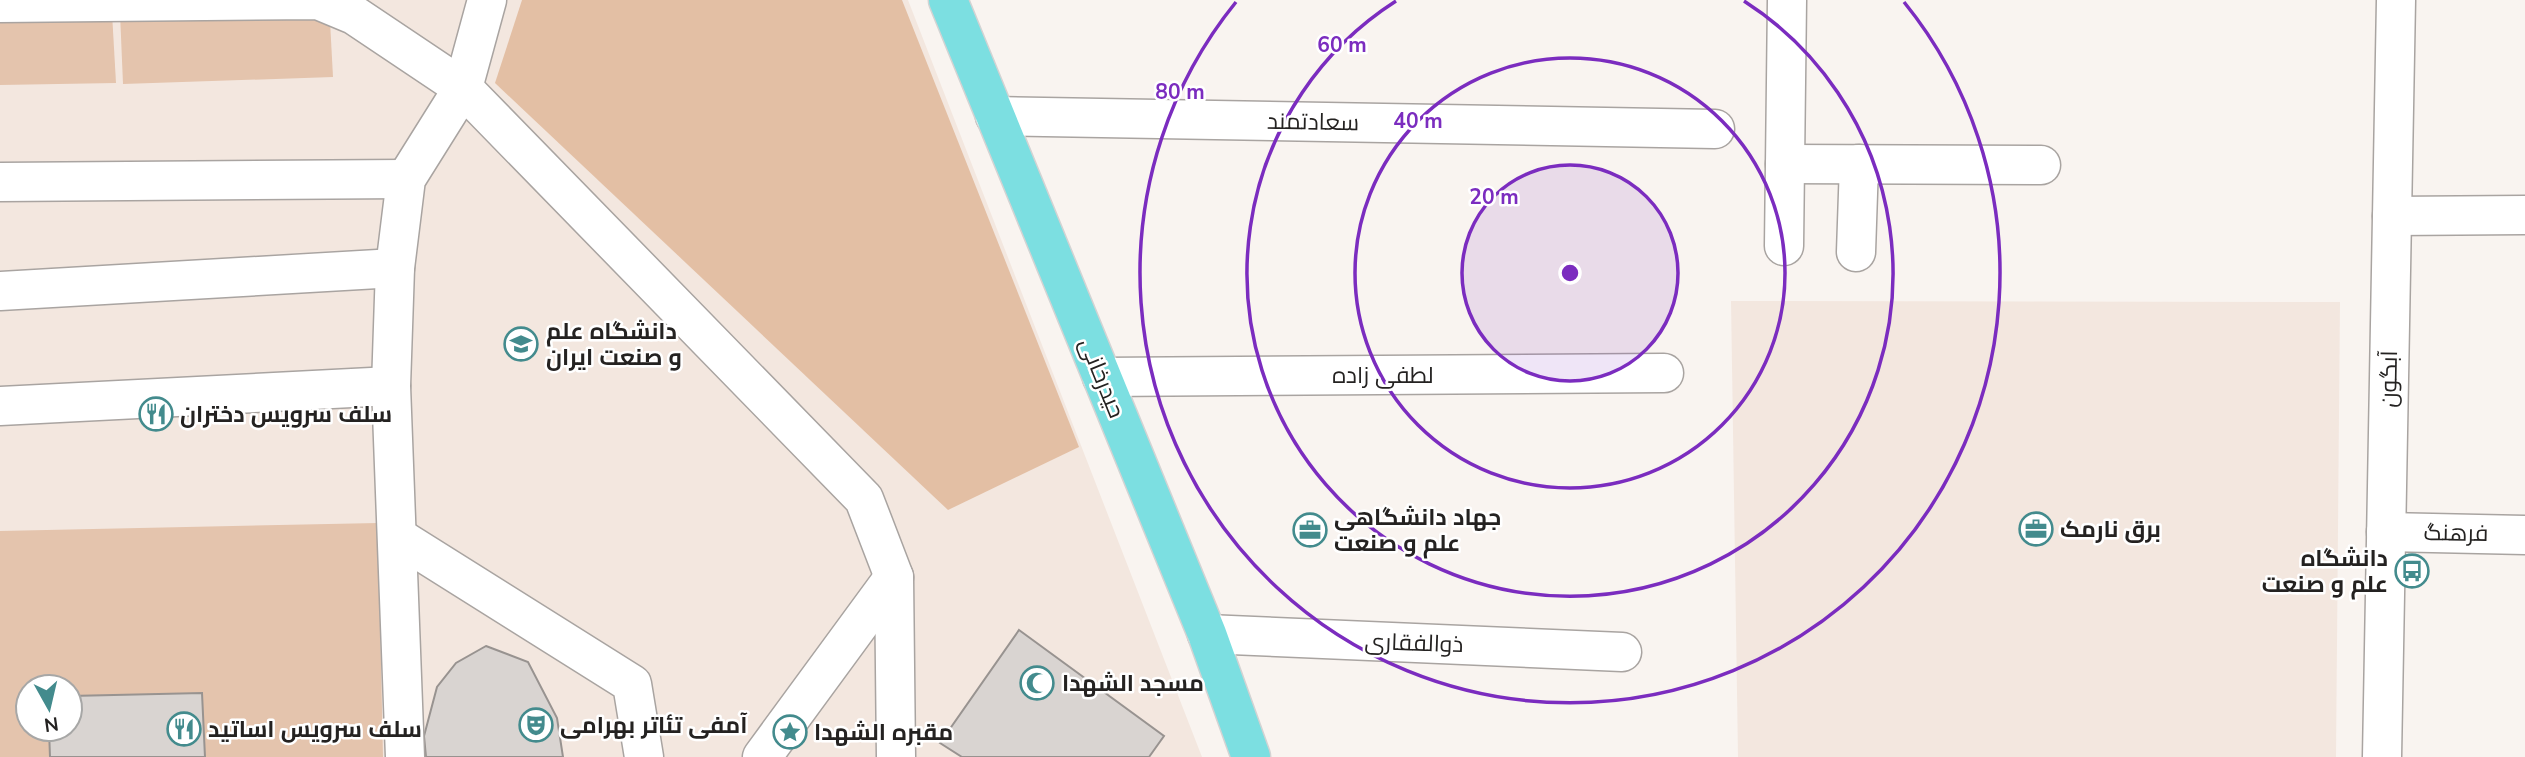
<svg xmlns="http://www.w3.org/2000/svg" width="2525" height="757" viewBox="0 0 2525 757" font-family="'Nunito Sans',Cairo,sans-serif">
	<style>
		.built { fill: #f3e7df; fill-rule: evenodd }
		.green { fill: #e4c4ad; fill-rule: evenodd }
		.forest { fill: #e3bfa4 }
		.building { fill: #d9d4d1; stroke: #989390; stroke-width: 2 }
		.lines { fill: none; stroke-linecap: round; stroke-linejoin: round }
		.minor-casing { stroke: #a9a4a1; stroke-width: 41 }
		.major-casing { stroke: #d3d3d3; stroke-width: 41 }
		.minor { stroke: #fff; stroke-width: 38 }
		.major { stroke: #7cdfe1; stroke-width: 38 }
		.ring { fill: none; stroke: #7b2cbf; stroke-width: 3.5 }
		.labels { text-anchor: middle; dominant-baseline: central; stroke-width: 5; stroke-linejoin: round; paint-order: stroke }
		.street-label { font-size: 23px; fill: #242221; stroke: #fff }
		.poi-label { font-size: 23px; font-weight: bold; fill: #242221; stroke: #fff; text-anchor: start }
		.centre { fill: #7b2cbf; stroke: #fff; stroke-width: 3.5 }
		.ring-label { font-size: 21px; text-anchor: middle; font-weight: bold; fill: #7b2cbf; stroke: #fff; stroke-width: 5; stroke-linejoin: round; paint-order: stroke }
	</style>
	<rect width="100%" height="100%" fill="#f9f4f0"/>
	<g class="built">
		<path d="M 0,0 L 908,0 L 1202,757 L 0,757 ZM 28,687 L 70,687 L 70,729 L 28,729 Z"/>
		<path d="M 1731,301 L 2340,302 L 2336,757 L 1738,757 Z"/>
	</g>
	<g class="green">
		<path d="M 316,9 L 330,21 L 333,77 L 123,84 L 120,13 Z"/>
		<path d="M 112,13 L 116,83 L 0,85 L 0,15 Z"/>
		<path d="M 378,523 L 383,757 L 0,757 L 0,531 ZM 28,687 L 70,687 L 70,729 L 28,729 Z"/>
	</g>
	<path class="forest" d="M 522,0 L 902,0 L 1079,447 L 948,510 L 495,83 Z"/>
	<g class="building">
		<path d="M 1019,630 L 1164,736 L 1149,757 L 962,757 L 940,743 Z"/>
		<path d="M 486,646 L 528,662 L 557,718 L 563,757 L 426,757 L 424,736 L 437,687 L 456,663 Z"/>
		<path d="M 202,693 L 205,757 L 50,757 L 49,729 L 70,729 L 70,696 Z"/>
	</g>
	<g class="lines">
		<defs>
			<g id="minor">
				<path d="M 0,3 L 318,0 L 354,15 L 463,88 L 864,499 L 894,577 L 896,757"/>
				<path d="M 995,116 L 1715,129"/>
				<path d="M 1785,164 L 2041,165"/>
				<path d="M 0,182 L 406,179"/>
				<path d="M 2392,216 L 2525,215"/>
				<path d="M 1784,246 L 1787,0"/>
				<path d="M 1856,252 L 1859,164"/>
				<path d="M 0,291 L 395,268"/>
				<path d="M 1102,377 L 1664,373"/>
				<path d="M 0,406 L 391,386"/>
				<path d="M 2386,532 L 2525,535"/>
				<path d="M 398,537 L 632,684 L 644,757"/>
				<path d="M 1207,634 L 1622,652"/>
				<path d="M 405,757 L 391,386 L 395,268 L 406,179 L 463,88 L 487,0"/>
				<path d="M 762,757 L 894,577"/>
				<path d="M 2382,757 L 2396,0"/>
			</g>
			<path id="major" d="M 948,0 L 1207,634 L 1251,757"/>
		</defs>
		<use href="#minor" class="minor-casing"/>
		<use href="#major" class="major-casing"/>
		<use href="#minor" class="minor"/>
		<use href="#major" class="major"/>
	</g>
	<circle cx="1570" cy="273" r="108" fill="#7b2cbf" fill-opacity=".12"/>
	<g class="ring">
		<circle cx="1570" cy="273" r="108"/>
		<circle cx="1570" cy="273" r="215"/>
		<path d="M1744 1A323 323 0 1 1 1396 1"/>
		<path d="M1904 2A430 430 0 1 1 1236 2"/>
	</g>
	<defs>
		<symbol id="university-ring" viewBox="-11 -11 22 22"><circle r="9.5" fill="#fff" stroke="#438b8d" stroke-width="1.5"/><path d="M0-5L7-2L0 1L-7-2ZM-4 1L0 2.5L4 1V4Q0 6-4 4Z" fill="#438b8d"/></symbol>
		<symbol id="restaurant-ring" viewBox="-11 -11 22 22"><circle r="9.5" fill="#fff" stroke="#438b8d" stroke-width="1.5"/><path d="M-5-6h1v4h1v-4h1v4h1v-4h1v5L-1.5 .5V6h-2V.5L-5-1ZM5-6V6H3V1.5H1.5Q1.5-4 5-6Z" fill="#438b8d"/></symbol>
		<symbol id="office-ring" viewBox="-11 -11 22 22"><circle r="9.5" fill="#fff" stroke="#438b8d" stroke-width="1.5"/><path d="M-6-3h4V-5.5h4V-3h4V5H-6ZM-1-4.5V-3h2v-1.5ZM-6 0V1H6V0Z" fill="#438b8d"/></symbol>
		<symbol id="bus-ring" viewBox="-11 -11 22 22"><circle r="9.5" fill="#fff" stroke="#438b8d" stroke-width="1.5"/><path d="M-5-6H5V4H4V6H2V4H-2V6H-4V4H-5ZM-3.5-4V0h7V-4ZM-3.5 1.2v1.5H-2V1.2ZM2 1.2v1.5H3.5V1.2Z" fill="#438b8d"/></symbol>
		<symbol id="mosque-ring" viewBox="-11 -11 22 22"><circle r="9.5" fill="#fff" stroke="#438b8d" stroke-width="1.5"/><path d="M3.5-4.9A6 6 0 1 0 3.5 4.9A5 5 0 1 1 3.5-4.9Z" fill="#438b8d"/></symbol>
		<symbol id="theatre-ring" viewBox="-11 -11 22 22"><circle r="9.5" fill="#fff" stroke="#438b8d" stroke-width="1.5"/><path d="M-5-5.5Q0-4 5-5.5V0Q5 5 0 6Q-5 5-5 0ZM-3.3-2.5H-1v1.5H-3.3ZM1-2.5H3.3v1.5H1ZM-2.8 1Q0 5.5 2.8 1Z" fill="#438b8d"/></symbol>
		<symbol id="sight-ring" viewBox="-11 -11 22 22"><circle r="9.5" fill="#fff" stroke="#438b8d" stroke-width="1.5"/><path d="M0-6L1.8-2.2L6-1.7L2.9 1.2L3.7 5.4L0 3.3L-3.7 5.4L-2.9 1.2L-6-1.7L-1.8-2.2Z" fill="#438b8d"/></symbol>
	</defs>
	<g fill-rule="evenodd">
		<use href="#university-ring" x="502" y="325" width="38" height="38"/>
		<use href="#restaurant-ring" x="137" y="395" width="38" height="38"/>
		<use href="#office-ring" x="2017" y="510" width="38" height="38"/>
		<use href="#office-ring" x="1291" y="511" width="38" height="38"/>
		<use href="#bus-ring" x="2393" y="552" width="38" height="38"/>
		<use href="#mosque-ring" x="1018" y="664" width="38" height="38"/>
		<use href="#theatre-ring" x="517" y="706" width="38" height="38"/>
		<use href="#restaurant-ring" x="165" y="710" width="38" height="38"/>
		<use href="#sight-ring" x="771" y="713" width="38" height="38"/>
	</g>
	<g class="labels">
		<g class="street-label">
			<text transform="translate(1313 122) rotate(1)">سعادتمند</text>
			<text x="1383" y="375">لطفی زاده</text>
			<text transform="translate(1102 378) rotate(68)">حیدرخانی</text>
			<text transform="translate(2389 379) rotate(-89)">آبگون</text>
			<text transform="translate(2456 533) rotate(1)">فرهنگ</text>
			<text transform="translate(1414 643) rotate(2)">ذوالفقاری</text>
		</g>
		<g class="poi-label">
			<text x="546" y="331">دانشگاه علم<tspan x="546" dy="26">و صنعت ایران</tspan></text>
			<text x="180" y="414">سلف سرویس دختران</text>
			<text x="1334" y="517">جهاد دانشگاهی<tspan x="1334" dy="26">علم و صنعت</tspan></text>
			<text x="2060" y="529">برق نارمک</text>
			<text x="2388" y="558" text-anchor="end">دانشگاه<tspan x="2388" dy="26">علم و صنعت</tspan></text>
			<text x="1062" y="683">مسجد الشهدا</text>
			<text x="560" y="725">آمفی تئاتر بهرامی</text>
			<text x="208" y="729">سلف سرویس اساتید</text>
			<text x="814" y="732">مقبره الشهدا</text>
		</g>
	</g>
	<circle cx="1570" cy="273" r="10" class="centre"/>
	<g class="ring-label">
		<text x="1342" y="52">60 m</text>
		<text x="1180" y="99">80 m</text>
		<text x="1418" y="128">40 m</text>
		<text x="1494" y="204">20 m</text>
	</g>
	<g transform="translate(49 708) rotate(172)"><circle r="33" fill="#ffffff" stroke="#a7a7a6" stroke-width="2"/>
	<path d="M0-5L12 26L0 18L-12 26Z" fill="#438b8d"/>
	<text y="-10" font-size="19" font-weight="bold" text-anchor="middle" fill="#242221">N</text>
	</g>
</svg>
